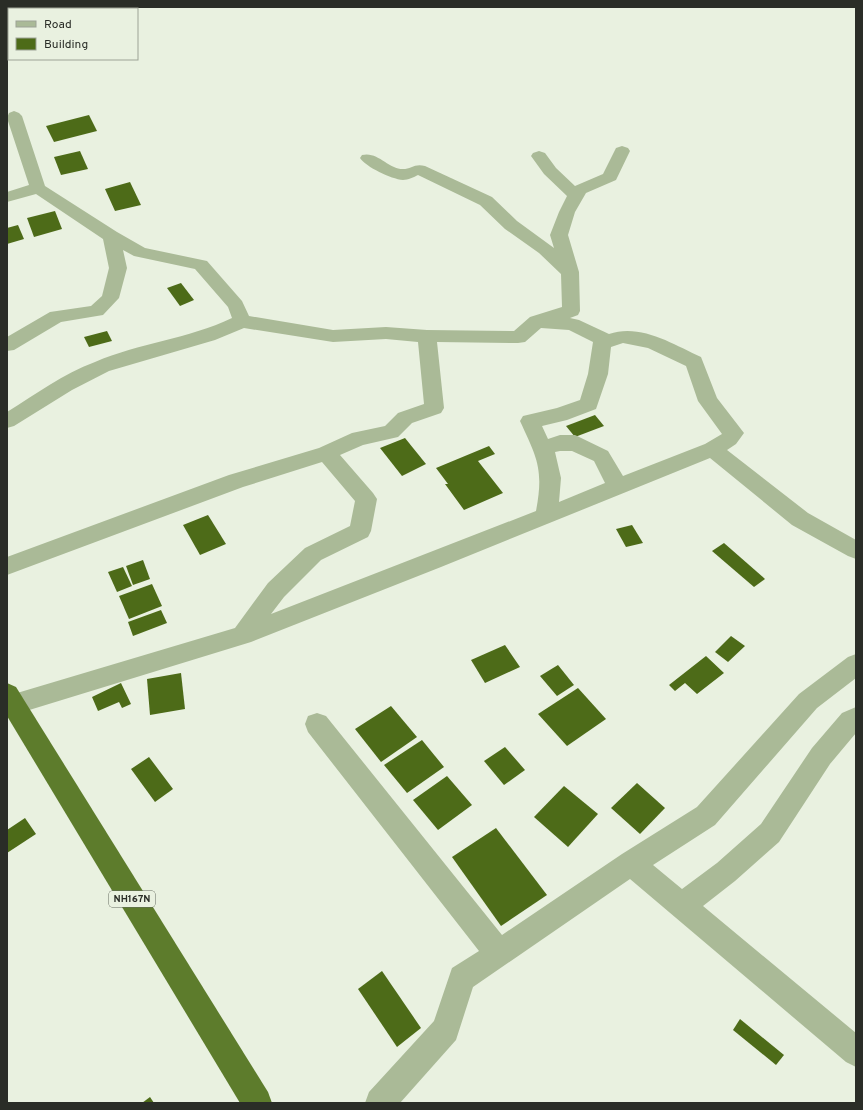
<svg xmlns="http://www.w3.org/2000/svg" width="863" height="1110" viewBox="0 0 863 1110" font-family="Overpass,sans-serif">
	<style>
		.building { fill: #4d6b18 }
		.lines { fill: none; stroke-linecap: round; stroke-linejoin: round }
		.minor { fill: #aaba97; fill-rule: evenodd }
		.highway { fill: #5d7c2c; fill-rule: evenodd }
		.labels { text-anchor: middle; dominant-baseline: central; stroke-width: 4; stroke-linejoin: round; paint-order: stroke }
		.shield { fill: #e9f1e0; stroke: #63685e; stroke-width: 1 }
		.shield-label { font-size: 10px; font-weight: bold; fill: #2a2d27 }
	</style>
	<rect width="100%" height="100%" fill="#e9f1e0"/>
	<g class="building">
		<path d="M 89,115 L 97,131 L 54,142 L 46,126 Z"/>
		<path d="M 80,151 L 88,169 L 61,175 L 54,157 Z"/>
		<path d="M 130,182 L 141,205 L 115,211 L 105,189 Z"/>
		<path d="M 55,211 L 62,229 L 34,237 L 27,218 Z"/>
		<path d="M 18,225 L 24,239 L 7,244 L 7,228 Z"/>
		<path d="M 181,283 L 194,300 L 180,306 L 167,288 Z"/>
		<path d="M 107,331 L 112,341 L 89,347 L 84,337 Z"/>
		<path d="M 595,415 L 604,426 L 575,437 L 566,426 Z"/>
		<path d="M 405,438 L 426,464 L 402,476 L 380,448 Z"/>
		<path d="M 489,446 L 495,454 L 478,461 L 503,493 L 464,510 L 445,484 L 448,484 L 436,468 Z"/>
		<path d="M 208,515 L 226,544 L 200,555 L 183,525 Z"/>
		<path d="M 632,525 L 643,543 L 626,547 L 616,529 Z"/>
		<path d="M 724,543 L 765,579 L 754,587 L 712,551 Z"/>
		<path d="M 143,560 L 150,579 L 133,585 L 126,566 Z"/>
		<path d="M 123,567 L 132,586 L 117,592 L 108,572 Z"/>
		<path d="M 152,584 L 162,606 L 129,619 L 119,596 Z"/>
		<path d="M 161,610 L 167,623 L 133,636 L 128,622 Z"/>
		<path d="M 731,636 L 745,646 L 728,662 L 715,652 Z"/>
		<path d="M 505,645 L 520,667 L 485,683 L 471,660 Z"/>
		<path d="M 706,656 L 724,673 L 697,694 L 685,683 L 675,691 L 669,685 Z"/>
		<path d="M 558,665 L 574,685 L 557,696 L 540,676 Z"/>
		<path d="M 181,673 L 185,709 L 150,715 L 147,679 Z"/>
		<path d="M 121,683 L 131,704 L 122,708 L 119,702 L 98,711 L 92,697 Z"/>
		<path d="M 578,688 L 606,719 L 567,746 L 538,714 Z"/>
		<path d="M 391,706 L 417,737 L 381,762 L 355,729 Z"/>
		<path d="M 422,740 L 444,767 L 407,793 L 384,765 Z"/>
		<path d="M 505,747 L 525,770 L 504,785 L 484,761 Z"/>
		<path d="M 149,757 L 173,789 L 155,802 L 131,769 Z"/>
		<path d="M 447,776 L 472,805 L 438,830 L 413,800 Z"/>
		<path d="M 637,783 L 665,808 L 640,834 L 611,808 Z"/>
		<path d="M 564,786 L 598,814 L 568,847 L 534,817 Z"/>
		<path d="M 25,818 L 36,834 L 7,853 L 7,830 Z"/>
		<path d="M 496,828 L 547,895 L 501,926 L 452,857 Z"/>
		<path d="M 382,971 L 421,1028 L 397,1047 L 358,989 Z"/>
		<path d="M 740,1019 L 784,1055 L 776,1065 L 733,1030 Z"/>
		<path d="M 150,1097 L 154,1103 L 142,1103 Z"/>
	</g>
	<g class="lines">
		<g class="minor">
			<path d="M 14,111 L 19,113 L 22,116 L 45,186 L 117,232 L 145,248 L 207,261 L 242,301 L 249,316 L 333,330 L 386,327 L 427,330 L 514,331 L 530,317 L 562,307 L 561,274 L 539,253 L 505,229 L 480,205 L 418,175 C 414,177 408,180 403,180 C 391,179 366,167 360,158 L 362,155 C 378,151 388,169 403,169 C 411,169 415,163 425,166 L 492,197 L 517,221 L 554,248 L 550,235 L 559,212 L 567,196 L 544,174 L 531,156 L 533,153 L 539,151 L 545,153 L 556,168 L 575,186 L 603,174 L 616,148 L 622,146 L 628,148 L 630,151 L 616,180 L 586,193 L 575,212 L 568,235 L 579,272 L 580,311 L 578,315 L 570,318 L 579,320 L 609,334 C 640,323 673,344 701,357 L 717,398 L 744,433 L 736,444 L 727,450 L 808,513 L 856,540 L 856,559 L 848,556 L 792,525 L 710,458 L 441,567 L 251,642 L 13,715 L 7,712 L 7,696 L 235,628 L 268,583 L 305,548 L 350,526 L 355,501 L 322,462 L 243,487 L 7,575 L 7,557 L 229,475 L 319,448 L 352,433 L 385,426 L 398,413 L 424,404 L 418,342 L 386,339 L 333,342 L 244,328 L 215,340 L 109,371 L 72,390 L 14,426 L 7,428 L 7,412 C 36,394 63,374 95,362 C 139,343 188,339 232,318 L 228,307 L 195,269 L 134,256 L 123,250 L 127,268 L 119,298 L 103,315 L 61,322 L 14,350 L 7,351 L 7,337 L 50,312 L 91,306 L 102,296 L 109,268 L 103,239 L 36,194 L 7,202 L 7,192 L 29,185 L 7,118 L 9,113 ZM 541,328 L 569,330 L 593,342 L 588,374 L 580,400 L 557,408 L 523,416 L 520,421 C 537,458 544,469 536,511 L 271,614 L 284,597 L 321,560 L 368,537 L 371,531 L 377,499 L 373,493 L 340,455 L 363,445 L 398,437 L 412,423 L 441,413 L 444,408 L 437,342 L 518,343 L 525,342 ZM 623,343 L 648,348 L 686,366 L 698,401 L 722,434 L 705,444 L 623,476 L 608,451 L 575,435 L 560,435 L 548,439 L 542,426 L 567,420 L 596,409 L 608,374 L 611,347 ZM 560,451 L 572,451 L 594,461 L 605,483 L 559,502 L 561,478 L 555,452 Z"/>
			<path d="M 856,654 L 856,678 L 817,708 L 715,825 L 653,865 L 682,889 L 717,863 L 761,824 L 812,748 L 842,713 L 856,707 L 856,733 L 830,764 L 779,842 L 735,881 L 703,906 L 856,1033 L 856,1067 L 846,1062 L 630,879 L 473,987 L 456,1040 L 400,1103 L 365,1103 L 369,1092 L 434,1021 L 452,968 L 479,951 L 308,732 L 305,724 L 308,716 L 317,713 L 326,716 L 502,935 L 622,854 L 697,807 L 799,694 L 848,657 Z"/>
		</g>
		<path class="highway" d="M 7,683 L 16,687 L 268,1092 L 272,1103 L 240,1103 L 7,716 Z"/>
	</g>
	<g class="labels">
		<rect class="shield" x="109" y="891" width="46" height="16" rx="3"/>
		<g class="shield-label">
			<text x="132" y="899">NH167N</text>
		</g>
	</g>
	<rect width="863" height="1110" fill="none" stroke="#2a2d27" stroke-width="16"/>
	<rect x="8" y="8" width="130" height="52" fill="#e9f1e0" stroke="#9da396"/>
	<rect x="16" y="21" width="20" height="6" fill="#aaba97" stroke="#9da396"/>
	<text x="44" y="28" font-size="12" fill="#2a2d27">Road</text>
	<rect x="16" y="38" width="20" height="12" fill="#4d6b18" stroke="#9da396"/>
	<text x="44" y="48" font-size="12" fill="#2a2d27">Building</text>
</svg>
